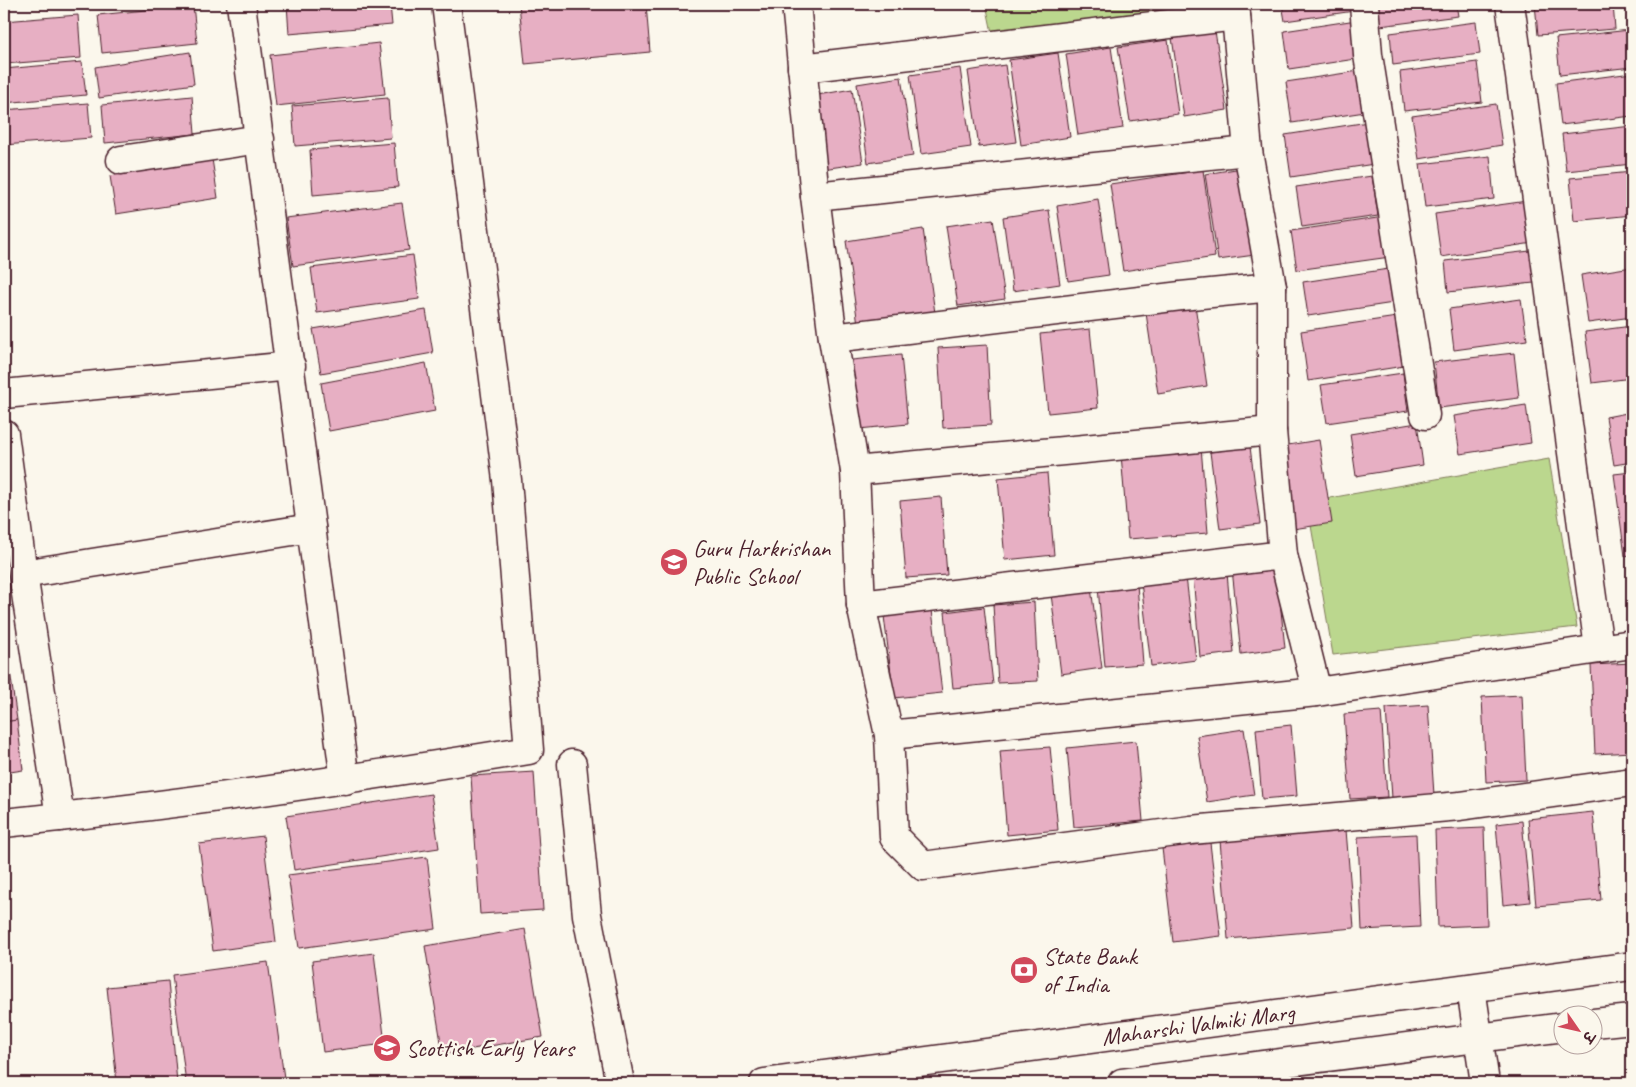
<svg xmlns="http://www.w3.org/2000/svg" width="1636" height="1087" viewBox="0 0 1636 1087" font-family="Caveat,'Playpen Sans Deva',sans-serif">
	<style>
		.green { fill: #bbd78e; stroke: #827b5c }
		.building { fill: #e7afc3; stroke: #4a1f2b }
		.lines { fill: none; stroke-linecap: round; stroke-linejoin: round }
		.minor-casing { stroke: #4a1f2b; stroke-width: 31 }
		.tertiary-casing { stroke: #4a1f2b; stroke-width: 31 }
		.minor { stroke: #fbf7ec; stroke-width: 28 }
		.tertiary { stroke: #fbf7ec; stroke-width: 28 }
		.labels { text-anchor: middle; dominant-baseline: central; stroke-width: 4.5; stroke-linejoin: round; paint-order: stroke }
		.poi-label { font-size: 24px; fill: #4a1f2b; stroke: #fbf7ec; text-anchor: start }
		.street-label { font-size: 24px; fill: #4a1f2b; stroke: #fbf7ec }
	</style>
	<rect width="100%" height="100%" fill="#fbf7ec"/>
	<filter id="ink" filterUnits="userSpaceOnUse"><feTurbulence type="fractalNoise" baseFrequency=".02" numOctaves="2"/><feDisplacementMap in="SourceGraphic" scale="10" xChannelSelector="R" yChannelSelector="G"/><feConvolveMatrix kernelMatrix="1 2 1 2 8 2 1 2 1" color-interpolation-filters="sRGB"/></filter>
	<g filter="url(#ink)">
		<g class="green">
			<path d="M 986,4 L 1213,4 L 1214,12 L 995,47 Z"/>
			<path d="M 1549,459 L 1577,627 L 1333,655 L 1307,502 Z"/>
		</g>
		<g class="building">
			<path d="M 287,4 L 390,4 L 392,25 L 289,34 Z"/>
			<path d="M 519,4 L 646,4 L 650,52 L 525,64 Z"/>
			<path d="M 1282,4 L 1353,4 L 1354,11 L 1285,21 Z"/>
			<path d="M 1377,4 L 1456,4 L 1458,16 L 1380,26 Z"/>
			<path d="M 1535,4 L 1613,4 L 1615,29 L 1538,35 Z"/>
			<path d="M 193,5 L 197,43 L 102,53 L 98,15 Z"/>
			<path d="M 78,15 L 81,58 L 4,64 L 4,21 Z"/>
			<path d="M 1363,19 L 1369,57 L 1289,69 L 1284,31 Z"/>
			<path d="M 1476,22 L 1480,54 L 1393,65 L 1390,33 Z"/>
			<path d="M 1630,30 L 1632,67 L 1560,75 L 1556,38 Z"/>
			<path d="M 1215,31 L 1227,110 L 1184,117 L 1172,38 Z"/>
			<path d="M 1168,40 L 1178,114 L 1130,121 L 1118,47 Z"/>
			<path d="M 379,43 L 385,94 L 276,106 L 270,55 Z"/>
			<path d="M 1111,47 L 1123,128 L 1078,135 L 1066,54 Z"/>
			<path d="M 190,52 L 194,84 L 99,98 L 95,67 Z"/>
			<path d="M 1058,53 L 1070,137 L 1021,145 L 1009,60 Z"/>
			<path d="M 82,62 L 86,95 L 4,103 L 4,69 Z"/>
			<path d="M 1477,62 L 1482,102 L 1404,111 L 1400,72 Z"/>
			<path d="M 1005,65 L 1016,142 L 979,147 L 968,71 Z"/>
			<path d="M 960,68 L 971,147 L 921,154 L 910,75 Z"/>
			<path d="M 1359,71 L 1365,112 L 1292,123 L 1286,82 Z"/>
			<path d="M 1632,73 L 1632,116 L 1561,125 L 1556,83 Z"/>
			<path d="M 901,77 L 913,156 L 868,163 L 857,84 Z"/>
			<path d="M 852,89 L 863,163 L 816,170 L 806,97 Z"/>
			<path d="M 192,96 L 195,134 L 105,143 L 102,105 Z"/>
			<path d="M 388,98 L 391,138 L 295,146 L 292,106 Z"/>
			<path d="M 88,103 L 91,138 L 4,145 L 4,110 Z"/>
			<path d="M 1496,104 L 1502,145 L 1419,159 L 1412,116 Z"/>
			<path d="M 1368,122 L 1374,164 L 1291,177 L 1285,135 Z"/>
			<path d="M 1632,126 L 1632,164 L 1566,171 L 1562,134 Z"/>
			<path d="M 394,143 L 398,187 L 313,195 L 310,150 Z"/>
			<path d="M 1490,156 L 1494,199 L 1425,207 L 1420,164 Z"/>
			<path d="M 212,159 L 218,198 L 116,214 L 110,176 Z"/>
			<path d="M 1242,168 L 1255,255 L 1218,260 L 1205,174 Z"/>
			<path d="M 1203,170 L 1215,257 L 1123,271 L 1110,184 Z"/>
			<path d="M 1632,172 L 1632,215 L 1574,221 L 1570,178 Z"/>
			<path d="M 1372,176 L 1378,216 L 1302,227 L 1296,187 Z"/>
			<path d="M 1098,199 L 1109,275 L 1068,281 L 1057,206 Z"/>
			<path d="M 1527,201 L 1533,243 L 1441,257 L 1435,214 Z"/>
			<path d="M 402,203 L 409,250 L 293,266 L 286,218 Z"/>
			<path d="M 1049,210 L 1060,284 L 1013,291 L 1003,217 Z"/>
			<path d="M 1384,217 L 1390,257 L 1297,270 L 1291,231 Z"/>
			<path d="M 993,219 L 1005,299 L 958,306 L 946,226 Z"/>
			<path d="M 923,229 L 935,313 L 858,324 L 846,241 Z"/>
			<path d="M 1530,251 L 1534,283 L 1448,292 L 1445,261 Z"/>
			<path d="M 413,255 L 419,299 L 317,313 L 311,268 Z"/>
			<path d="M 1632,267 L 1632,317 L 1588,323 L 1581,275 Z"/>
			<path d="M 1395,268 L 1400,302 L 1308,316 L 1303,282 Z"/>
			<path d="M 1521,299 L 1527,340 L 1454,350 L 1449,309 Z"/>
			<path d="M 1195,305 L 1207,386 L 1158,394 L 1146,313 Z"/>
			<path d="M 426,310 L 433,353 L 321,373 L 313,329 Z"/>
			<path d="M 1397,317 L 1404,366 L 1308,381 L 1301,331 Z"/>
			<path d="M 1632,326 L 1632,378 L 1592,383 L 1585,332 Z"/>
			<path d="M 1090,329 L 1098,408 L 1048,413 L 1040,334 Z"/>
			<path d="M 987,345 L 991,425 L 943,428 L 938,348 Z"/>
			<path d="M 1514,353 L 1519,398 L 1439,408 L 1434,362 Z"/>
			<path d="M 901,355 L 908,424 L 859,429 L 852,360 Z"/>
			<path d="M 426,363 L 435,411 L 329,431 L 321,383 Z"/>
			<path d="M 1403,373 L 1408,411 L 1327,423 L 1321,385 Z"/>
			<path d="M 1526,405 L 1531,443 L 1460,454 L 1454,416 Z"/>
			<path d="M 1632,412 L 1632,462 L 1614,465 L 1606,417 Z"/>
			<path d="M 1417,423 L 1423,465 L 1356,476 L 1350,434 Z"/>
			<path d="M 1319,440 L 1332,523 L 1293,529 L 1282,446 Z"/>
			<path d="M 1201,447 L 1208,533 L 1128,539 L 1121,454 Z"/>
			<path d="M 1250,447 L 1260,524 L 1220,529 L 1210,452 Z"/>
			<path d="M 1632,472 L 1632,555 L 1625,556 L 1614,474 Z"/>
			<path d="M 1047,473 L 1054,555 L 1005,560 L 998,478 Z"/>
			<path d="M 941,497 L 947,575 L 906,578 L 900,501 Z"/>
			<path d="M 1276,564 L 1285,648 L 1241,654 L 1232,569 Z"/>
			<path d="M 1227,573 L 1234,653 L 1200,657 L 1193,576 Z"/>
			<path d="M 1186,577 L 1196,660 L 1151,666 L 1141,582 Z"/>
			<path d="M 1137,584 L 1143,664 L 1105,667 L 1098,587 Z"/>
			<path d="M 1091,588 L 1102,668 L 1061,674 L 1051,594 Z"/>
			<path d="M 1034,602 L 1038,681 L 998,683 L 993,605 Z"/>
			<path d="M 984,607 L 993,684 L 953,688 L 945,612 Z"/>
			<path d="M 932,610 L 942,693 L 894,698 L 884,616 Z"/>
			<path d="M 4,625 L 10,671 L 4,672 Z"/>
			<path d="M 1632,663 L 1632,752 L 1595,754 L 1591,665 Z"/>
			<path d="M 10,671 L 17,720 L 4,722 L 4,672 Z"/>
			<path d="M 1522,695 L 1526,780 L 1486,782 L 1482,697 Z"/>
			<path d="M 1428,705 L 1434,795 L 1392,798 L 1386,708 Z"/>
			<path d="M 1381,711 L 1387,797 L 1350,799 L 1344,714 Z"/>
			<path d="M 17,720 L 23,770 L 4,773 L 4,722 Z"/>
			<path d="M 1291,725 L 1297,796 L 1262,799 L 1256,729 Z"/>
			<path d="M 1244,729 L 1254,795 L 1207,802 L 1197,736 Z"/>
			<path d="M 1136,741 L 1143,821 L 1074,827 L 1067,748 Z"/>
			<path d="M 1050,747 L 1058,830 L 1007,835 L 1000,751 Z"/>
			<path d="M 534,772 L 543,910 L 480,914 L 471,776 Z"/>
			<path d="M 431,794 L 439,848 L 294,870 L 286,816 Z"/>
			<path d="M 1593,812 L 1601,900 L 1536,906 L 1528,819 Z"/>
			<path d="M 1522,821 L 1530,902 L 1503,905 L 1496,824 Z"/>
			<path d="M 1484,828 L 1487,925 L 1438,927 L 1435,830 Z"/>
			<path d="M 1346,830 L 1354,928 L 1228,939 L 1220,840 Z"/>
			<path d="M 1416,834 L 1420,927 L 1362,930 L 1358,837 Z"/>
			<path d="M 263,836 L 276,942 L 213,951 L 199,844 Z"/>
			<path d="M 1210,843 L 1221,936 L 1173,942 L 1162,848 Z"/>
			<path d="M 427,857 L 436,929 L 299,948 L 288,875 Z"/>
			<path d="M 525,929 L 543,1037 L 443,1054 L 425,946 Z"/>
			<path d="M 374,953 L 385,1044 L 323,1052 L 312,961 Z"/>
			<path d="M 268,962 L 284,1078 L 246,1083 L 186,1083 L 172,975 Z"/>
			<path d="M 168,981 L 177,1083 L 117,1083 L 107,987 Z"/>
		</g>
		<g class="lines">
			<defs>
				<g id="minor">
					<path d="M 241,4 L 345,780"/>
					<path d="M 796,4 L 815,196 L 833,338 L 855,471 L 861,605 L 889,735 L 894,837 L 923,866 L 1191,830 L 1460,806 L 1632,782"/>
					<path d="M 1235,4 L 1248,151 L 1272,287 L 1272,431 L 1283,555 L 1317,692"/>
					<path d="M 1364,4 L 1368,55 L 1425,415"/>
					<path d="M 1510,4 L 1599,648"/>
					<path d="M 802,68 L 1236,16"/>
					<path d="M 121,160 L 260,139"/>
					<path d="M 815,196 L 1248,151"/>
					<path d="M 833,338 L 1181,296 L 1272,287"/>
					<path d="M 4,394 L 291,366"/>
					<path d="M 4,434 L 23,574 L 60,817"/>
					<path d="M 855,471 L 1272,431"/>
					<path d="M 23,574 L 311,528"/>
					<path d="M 861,605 L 1283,555"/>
					<path d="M 889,735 L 1317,692 L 1632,644"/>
					<path d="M 572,764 L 587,915 L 620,1083"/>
					<path d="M 4,823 C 179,805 354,779 529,750 L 507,480 L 446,4"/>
				</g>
				<g id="tertiary">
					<path d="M 1471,988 L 1485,1083"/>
					<path d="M 1594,1023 L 1632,1019"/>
					<path id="s1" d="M 764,1083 L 1632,966"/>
					<path d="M 1122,1083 L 1564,1027"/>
				</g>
			</defs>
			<use href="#minor" class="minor-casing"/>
			<use href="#tertiary" class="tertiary-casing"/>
			<use href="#minor" class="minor"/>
			<use href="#tertiary" class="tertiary"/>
		</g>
	</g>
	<defs>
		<symbol id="school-disc" viewBox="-11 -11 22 22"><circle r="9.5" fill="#d1495b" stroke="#fbf7ec"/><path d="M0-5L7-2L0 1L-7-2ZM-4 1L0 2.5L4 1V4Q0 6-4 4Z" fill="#fff"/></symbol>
		<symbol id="bank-disc" viewBox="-11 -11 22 22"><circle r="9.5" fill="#d1495b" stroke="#fbf7ec"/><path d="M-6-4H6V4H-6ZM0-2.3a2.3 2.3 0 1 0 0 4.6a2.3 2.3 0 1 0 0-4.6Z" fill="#fff"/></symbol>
	</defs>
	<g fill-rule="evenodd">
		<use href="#school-disc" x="658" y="546" width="32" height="32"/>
		<use href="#bank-disc" x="1008" y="954" width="32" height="32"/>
		<use href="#school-disc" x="371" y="1032" width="32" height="32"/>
	</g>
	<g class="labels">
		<g class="poi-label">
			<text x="693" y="548">Guru Harkrishan<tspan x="693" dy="28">Public School</tspan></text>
			<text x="1043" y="956">State Bank<tspan x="1043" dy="28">of India</tspan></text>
			<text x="406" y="1048">Scottish Early Years</text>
		</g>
		<g class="street-label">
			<text stroke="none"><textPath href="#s1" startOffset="438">Maharshi Valmiki Marg</textPath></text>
		</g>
	</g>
	<rect width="1636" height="1087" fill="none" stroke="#fbf7ec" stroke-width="20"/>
	<rect x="10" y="10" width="1616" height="1067" fill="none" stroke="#4a1f2b" stroke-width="2" filter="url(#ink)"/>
	<g transform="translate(1578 1030) rotate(124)"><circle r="24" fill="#fbf7ec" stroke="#b4a19f"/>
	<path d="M0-4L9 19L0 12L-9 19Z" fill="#d1495b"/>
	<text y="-8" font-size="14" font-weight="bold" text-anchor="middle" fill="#4a1f2b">उ</text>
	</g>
</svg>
